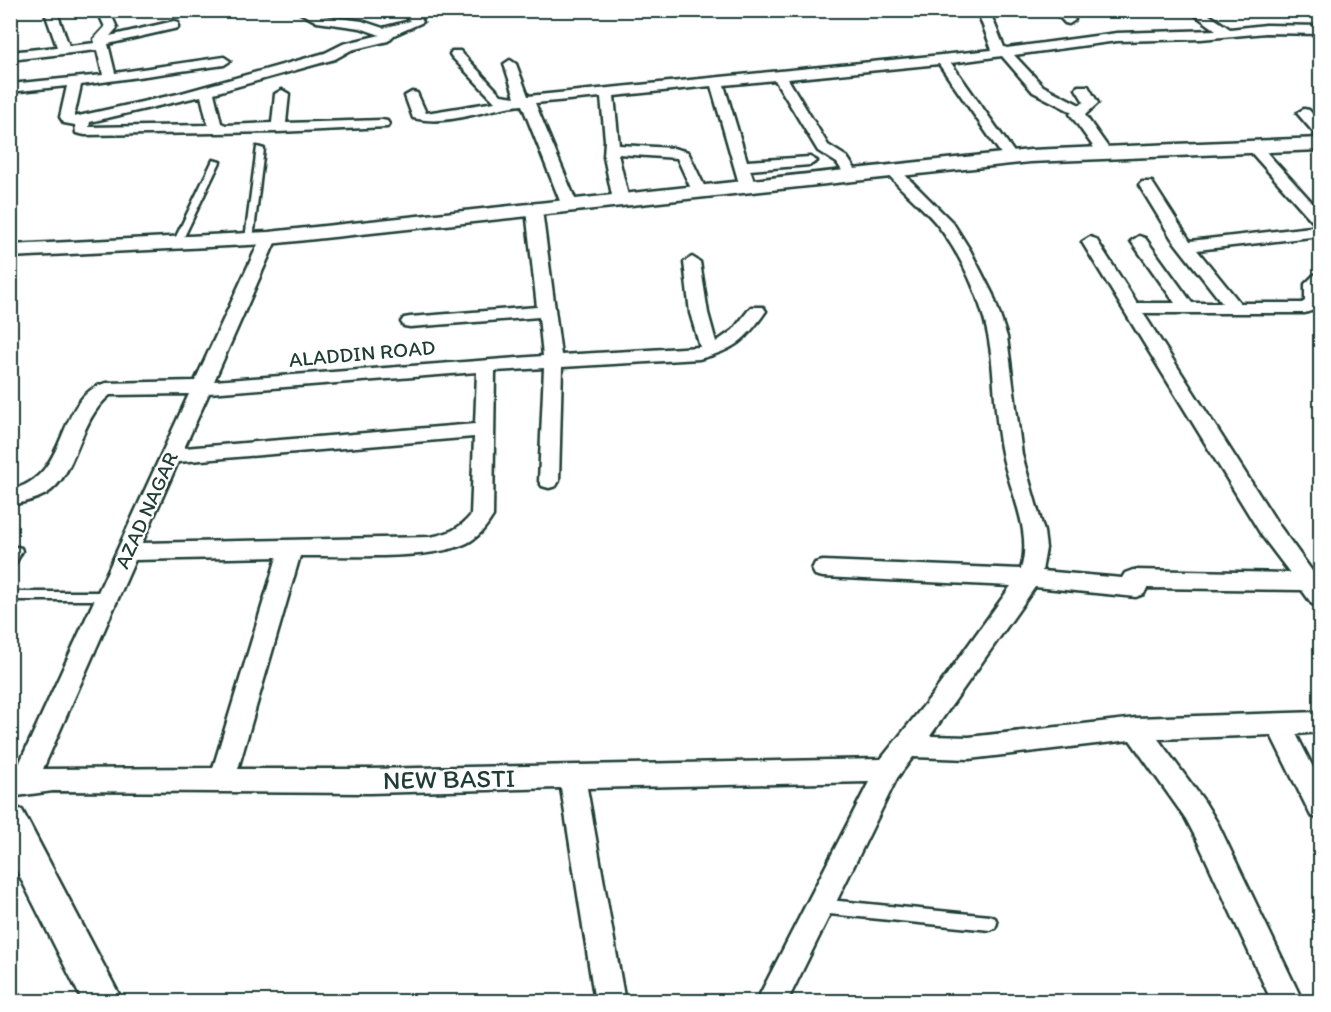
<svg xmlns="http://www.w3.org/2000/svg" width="1331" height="1012" viewBox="0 0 1331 1012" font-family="Itim,sans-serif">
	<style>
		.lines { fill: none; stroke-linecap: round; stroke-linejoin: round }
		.service-casing { stroke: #1f3d34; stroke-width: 5 }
		.minor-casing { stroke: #1f3d34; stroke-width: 5 }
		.tertiary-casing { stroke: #1f3d34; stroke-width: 5 }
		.service { fill: #fff; fill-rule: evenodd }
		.minor { fill: #fff; fill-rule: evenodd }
		.tertiary { fill: #fff; fill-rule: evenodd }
		.labels { text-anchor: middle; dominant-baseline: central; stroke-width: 4.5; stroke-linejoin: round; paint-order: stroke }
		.street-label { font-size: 21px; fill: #1f3d34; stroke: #fff }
		.near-street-label { font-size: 26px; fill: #1f3d34; stroke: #fff }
	</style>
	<rect width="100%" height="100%" fill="#fff"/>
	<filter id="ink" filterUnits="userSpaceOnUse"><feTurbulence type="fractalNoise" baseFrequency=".0167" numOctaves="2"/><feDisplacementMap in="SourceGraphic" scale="12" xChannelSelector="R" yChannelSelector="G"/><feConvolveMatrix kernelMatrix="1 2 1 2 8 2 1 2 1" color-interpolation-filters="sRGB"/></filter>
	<g filter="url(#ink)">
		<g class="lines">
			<defs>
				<g id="service">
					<path d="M 257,147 L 264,149 L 253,239 L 249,241 L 245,239 Z"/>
					<path d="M 213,160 L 220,162 L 181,243 L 177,245 L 174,245 L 173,243 Z"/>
					<path d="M 17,547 L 21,548 L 22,551 L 14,566 L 10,567 L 10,553 L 13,548 Z"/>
					<path d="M 10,592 L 108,592 L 112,593 L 114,596 L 112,599 L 108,600 L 10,600 Z"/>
					<path d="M 819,899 L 990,916 L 995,918 L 997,923 L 995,928 L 990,930 L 819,913 L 814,911 L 812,906 L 814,901 Z"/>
				</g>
				<g id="minor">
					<path d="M 44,10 L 56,10 L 69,46 L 95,43 L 94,39 L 105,27 L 97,10 L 109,10 L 117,28 L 110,36 L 174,21 L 178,22 L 178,28 L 108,44 L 115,73 L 224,57 L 230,61 L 224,65 L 81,85 L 74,117 L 178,94 L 325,53 L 343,44 L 380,35 L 360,28 L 317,22 L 295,10 L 312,10 L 324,16 L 362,21 L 383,28 L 410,21 L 402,10 L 415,10 L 423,22 L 394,35 L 388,41 L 351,50 L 335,59 L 214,93 L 221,123 L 226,125 L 272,123 L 275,94 L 282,90 L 289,94 L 286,123 L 382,120 L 387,121 L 389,124 L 387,127 L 278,132 L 85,135 L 76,133 L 75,125 L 64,123 L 60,117 L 67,86 L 10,92 L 10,84 L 103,75 L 97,50 L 10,60 L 10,52 L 57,47 ZM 201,96 L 208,125 L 89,127 L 90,122 Z"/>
					<path d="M 977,10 L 989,10 L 1004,47 L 1007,48 L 1117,33 L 1216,30 L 1188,10 L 1202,10 L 1230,29 L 1266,25 L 1320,26 L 1320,34 L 1266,33 L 1201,39 L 1117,41 L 1014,55 L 1043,86 L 1080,105 L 1084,102 L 1076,89 L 1078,86 L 1088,86 L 1098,103 L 1085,115 L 1112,153 L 1105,157 L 1100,156 L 1070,114 L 1072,112 L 1033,92 L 1002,56 L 951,63 L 1018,158 L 1011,162 L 1006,161 L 939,64 L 788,79 L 828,145 L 847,157 L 859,175 L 852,179 L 847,178 L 837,163 L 818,151 L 775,80 L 724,85 L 747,161 L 810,157 L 817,161 L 810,165 L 750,170 L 756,187 L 748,192 L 740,187 L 711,86 L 614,96 L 619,145 L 673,148 L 688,152 L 707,192 L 704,195 L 694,195 L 677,158 L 618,154 L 629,200 L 621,205 L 613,200 L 604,157 L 605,140 L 601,97 L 535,103 L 578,206 L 570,211 L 562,206 L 522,105 C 487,108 449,127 413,118 L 405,96 L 412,92 L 417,93 L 426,113 L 495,102 L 452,57 L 450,54 L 452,51 L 460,51 L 501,95 L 515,97 L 504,64 L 510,60 L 516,64 L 528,96 L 992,50 Z"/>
					<path d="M 1053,10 L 1066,10 L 1075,20 L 1069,24 L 1065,23 Z"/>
					<path d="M 1304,109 L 1309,110 L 1320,123 L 1320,135 L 1315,134 L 1297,113 Z"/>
					<path d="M 1254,143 L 1259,144 L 1320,211 L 1320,225 L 1314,223 L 1249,150 L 1247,147 Z"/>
					<path d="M 893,167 L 898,168 L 953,223 L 970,250 L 993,295 L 1007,337 L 1022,455 L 1044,532 L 1046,548 L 1042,571 L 1122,578 L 1125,573 L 1133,570 L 1290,573 L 1262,536 L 1082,242 L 1090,237 L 1096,239 L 1137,303 L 1175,303 L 1131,241 L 1139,236 L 1145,238 L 1192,303 L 1222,303 L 1172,239 L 1139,185 L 1142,182 L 1152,182 L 1190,241 L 1320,226 L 1320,236 L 1197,250 L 1240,303 L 1302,303 L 1305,301 L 1305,284 L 1314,275 L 1320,274 L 1320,308 L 1305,313 L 1143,313 L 1278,524 L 1320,582 L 1320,607 L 1312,604 L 1302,590 L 1147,588 L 1144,594 L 1136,597 L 1035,587 L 930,736 L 969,737 L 1136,718 L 1320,712 L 1320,732 L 1296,734 L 1320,781 L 1320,819 L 1311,816 L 1271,735 L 1158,739 L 1204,801 L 1218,824 L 1303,1002 L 1272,1002 L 1198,842 L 1186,819 L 1130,740 L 969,759 L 913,757 L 897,778 L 787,1002 L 756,1002 L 869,782 L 587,788 L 625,1002 L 595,1002 L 561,788 L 369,793 L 53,791 L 10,797 L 10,773 L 15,773 L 189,394 L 110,395 C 77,421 78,475 46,494 C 35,500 22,503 10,505 L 10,490 C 72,477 54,397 106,383 L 195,381 L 261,238 L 269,233 L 277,238 L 214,381 L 543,356 L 539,317 L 410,327 L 404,326 L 401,322 L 404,318 L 410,317 L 537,307 L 526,210 L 534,205 L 542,210 L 561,355 L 700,347 L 690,313 L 684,262 L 692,257 L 700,262 L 708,313 L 716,342 L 733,330 L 751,307 L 763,307 L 766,311 C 745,341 734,350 699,359 L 562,367 L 559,481 L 556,486 L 549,488 L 542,486 L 539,481 L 544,368 L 495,371 L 493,516 C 486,527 479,537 467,543 C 429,561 344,555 300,556 L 238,769 L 369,769 L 881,759 L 933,694 L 1011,586 L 823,577 L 815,575 L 812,569 L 815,563 L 823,561 L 1021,569 C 1033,531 1009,490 1002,453 C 995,420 995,386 991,353 C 986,311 967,265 942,231 C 926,208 902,193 886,171 ZM 477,372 L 475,424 L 184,448 L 209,393 ZM 474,437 L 471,515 C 460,529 447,534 430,537 L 142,543 L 178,462 ZM 277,557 L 213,768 L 43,769 L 135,560 Z"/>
				</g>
				<g id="tertiary">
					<path d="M 1320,138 L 1320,150 L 1030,162 L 269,244 L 10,257 L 10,245 L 269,232 L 1030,150 Z"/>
					<path d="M 10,805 L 22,810 L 123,1002 L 83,1002 L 10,857 Z"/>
				</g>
			</defs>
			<use href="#service" class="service-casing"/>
			<use href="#minor" class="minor-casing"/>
			<use href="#tertiary" class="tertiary-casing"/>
			<use href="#service" class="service"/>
			<use href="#minor" class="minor"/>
			<use href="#tertiary" class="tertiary"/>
		</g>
	</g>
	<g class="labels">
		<g class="street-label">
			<text transform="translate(362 353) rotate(-5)">ALADDIN ROAD</text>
			<text transform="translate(146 510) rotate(-66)">AZAD NAGAR</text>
		</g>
		<g class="near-street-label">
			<text transform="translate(449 779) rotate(-1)">NEW BASTI</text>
		</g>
	</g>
	<rect width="1331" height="1012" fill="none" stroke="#fff" stroke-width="36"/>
	<rect x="18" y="18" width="1295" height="976" fill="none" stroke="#1f3d34" stroke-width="2" filter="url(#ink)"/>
</svg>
